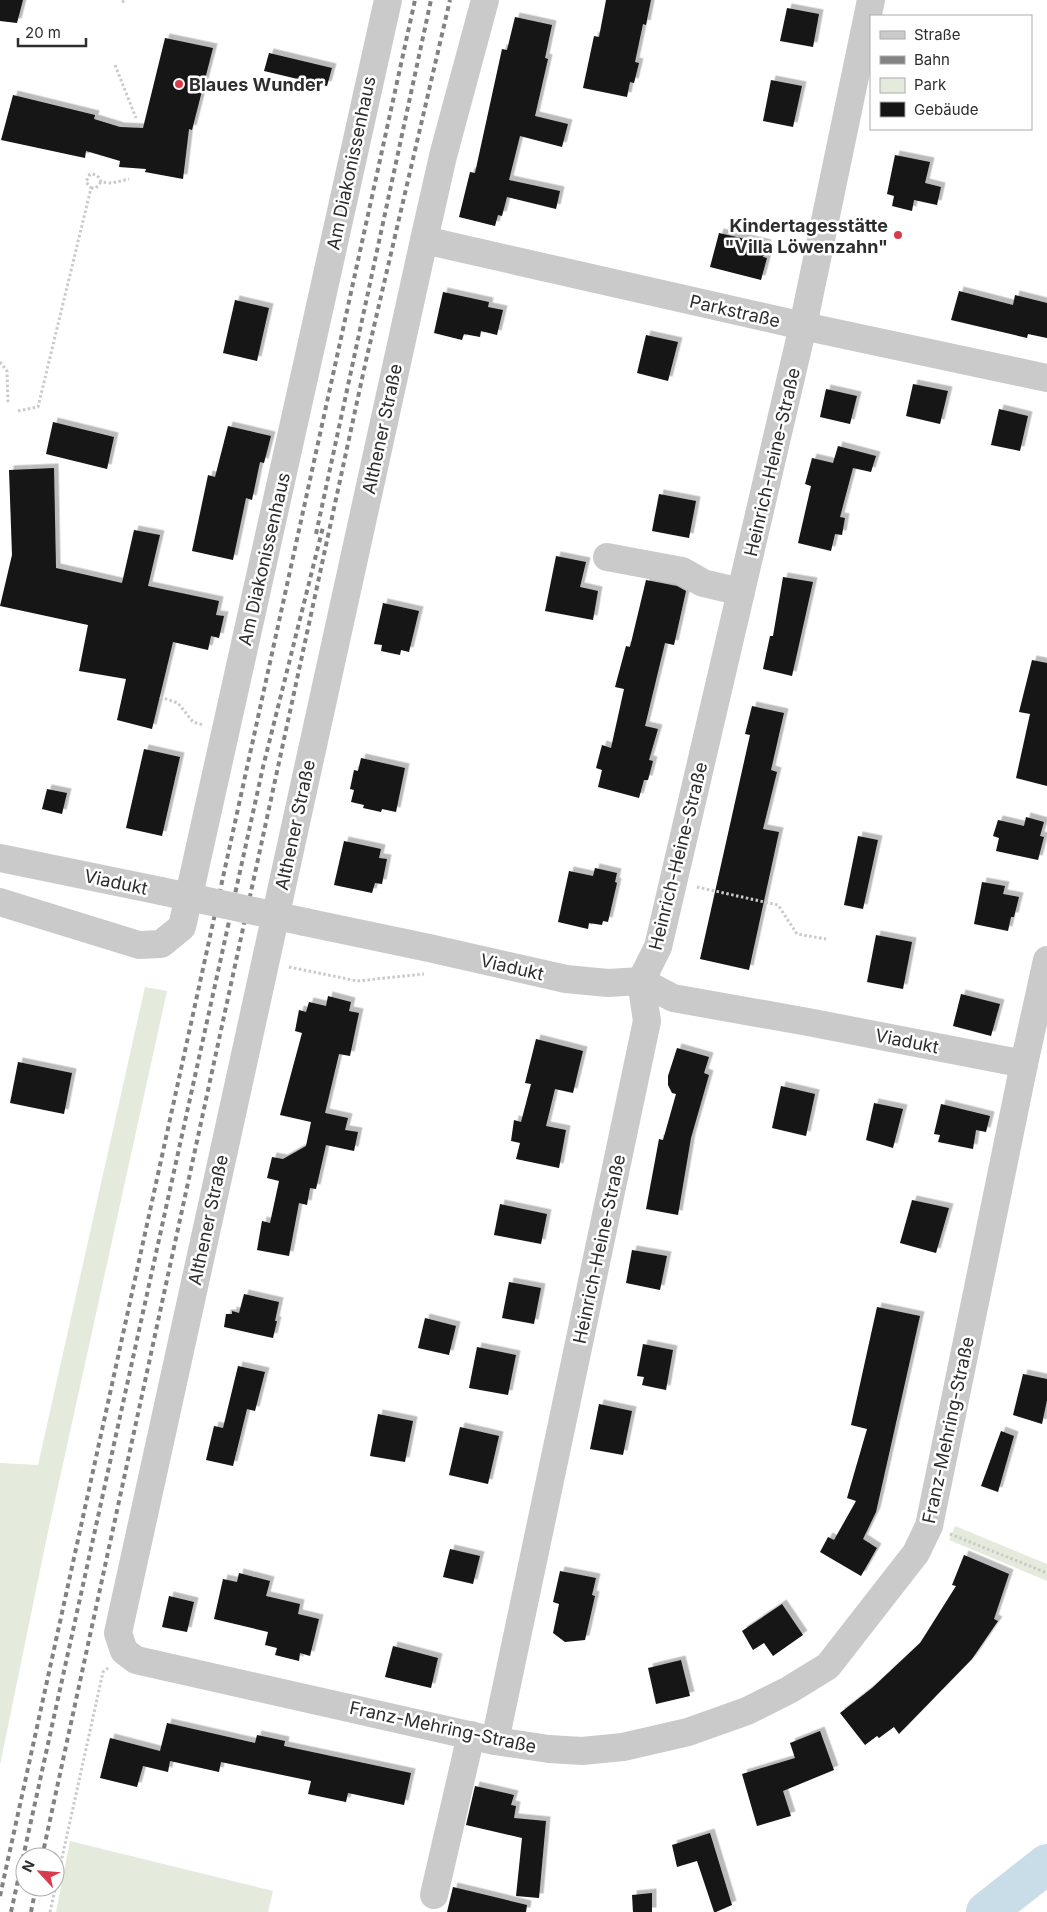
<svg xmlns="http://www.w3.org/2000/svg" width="1047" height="1912" viewBox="0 0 1047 1912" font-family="Inter,sans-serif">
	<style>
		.green { fill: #e4eadc }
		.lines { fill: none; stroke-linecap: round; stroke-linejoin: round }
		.river { stroke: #c9dde8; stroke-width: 40 }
		.building { fill: #141414; filter: url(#shadow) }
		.path { stroke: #cacaca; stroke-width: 3; stroke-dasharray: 2.5 2.5; stroke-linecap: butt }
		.minor { stroke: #cacaca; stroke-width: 28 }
		.rail { stroke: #828282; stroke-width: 4; stroke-dasharray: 5 4; stroke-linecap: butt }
		.minor-bridge { stroke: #cacaca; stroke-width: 28 }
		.poi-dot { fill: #d83c4c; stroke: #fff; stroke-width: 2 }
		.labels { text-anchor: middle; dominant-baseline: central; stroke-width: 5; stroke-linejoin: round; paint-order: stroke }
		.poi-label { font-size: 18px; font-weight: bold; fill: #2d2d2d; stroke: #fff; text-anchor: start }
		.street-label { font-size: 18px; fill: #2d2d2d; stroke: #fff }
	</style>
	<defs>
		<filter id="shadow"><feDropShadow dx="4.5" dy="-4.5" stdDeviation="0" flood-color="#0004"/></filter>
	</defs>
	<rect width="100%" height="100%" fill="#fff"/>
	<g class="green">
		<path d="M 145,987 L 167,991 L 46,1541 L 0,1765 L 0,1463 L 38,1465 Z"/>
		<path d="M 955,1526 L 1047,1564 L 1047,1581 L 949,1540 Z"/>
		<path d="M 70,1841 L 273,1891 L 268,1912 L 56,1912 Z"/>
	</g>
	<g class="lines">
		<path class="river" d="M 986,1912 L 1047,1864"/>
	</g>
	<g class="building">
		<path d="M 0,0 L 23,0 L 17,23 L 0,21 Z"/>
		<path d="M 606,0 L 651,0 L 646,25 L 643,24 L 635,62 L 639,63 L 634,83 L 630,82 L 627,97 L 583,88 L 594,36 L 599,37 Z"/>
		<path d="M 787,8 L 819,14 L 813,47 L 780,41 Z"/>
		<path d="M 515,17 L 552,25 L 545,58 L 548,59 L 535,116 L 568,124 L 562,147 L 520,136 L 509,180 L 560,191 L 556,209 L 507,197 L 502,216 L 498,215 L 495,226 L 459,217 L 470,172 L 475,173 L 502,49 L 507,50 Z"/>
		<path d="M 165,38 L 213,48 L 192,130 L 189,129 L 183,179 L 145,172 L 146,169 L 119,167 L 120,161 L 86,151 L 85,158 L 1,140 L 13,95 L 95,115 L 94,119 L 120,127 L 143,128 Z"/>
		<path d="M 269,53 L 332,68 L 327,86 L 264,71 Z"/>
		<path d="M 771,80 L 802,86 L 793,127 L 763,121 Z"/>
		<path d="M 895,155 L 930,162 L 925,183 L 941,187 L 937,205 L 914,200 L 912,211 L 892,206 L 894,196 L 887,194 Z"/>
		<path d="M 719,233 L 767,244 L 763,257 L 767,258 L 761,280 L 710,267 Z"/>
		<path d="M 959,291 L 1013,305 L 1015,295 L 1047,303 L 1047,338 L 1028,334 L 1027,338 L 951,320 Z"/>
		<path d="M 443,292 L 489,302 L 488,307 L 503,310 L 497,335 L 481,331 L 480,337 L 464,334 L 462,340 L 434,333 Z"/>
		<path d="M 235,300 L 269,308 L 257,361 L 223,353 Z"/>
		<path d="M 646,335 L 678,342 L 668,381 L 637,373 Z"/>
		<path d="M 913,384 L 948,391 L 940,424 L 906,416 Z"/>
		<path d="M 826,389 L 857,396 L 850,424 L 820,417 Z"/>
		<path d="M 999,409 L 1028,416 L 1020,451 L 991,445 Z"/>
		<path d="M 53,422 L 114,437 L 107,469 L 46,454 Z"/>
		<path d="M 228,426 L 271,436 L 264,463 L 260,462 L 252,500 L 246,498 L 233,560 L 192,551 L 208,475 L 215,477 Z"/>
		<path d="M 838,446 L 876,456 L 871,472 L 853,468 L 840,517 L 845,518 L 842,535 L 835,534 L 831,551 L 798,543 L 811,486 L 805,484 L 812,458 L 833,463 Z"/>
		<path d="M 54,468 L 56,568 L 122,583 L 134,530 L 160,535 L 148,586 L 219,601 L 216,615 L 224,616 L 219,638 L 211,636 L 208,650 L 173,642 L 152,729 L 117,720 L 126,679 L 79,671 L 88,625 L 0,606 L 12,555 L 9,470 Z"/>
		<path d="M 659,494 L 696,501 L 689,538 L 652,531 Z"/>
		<path d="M 556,556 L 586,562 L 580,587 L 598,591 L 593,620 L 545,611 Z"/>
		<path d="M 783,577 L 813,582 L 792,676 L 763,669 L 770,636 L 773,636 Z"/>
		<path d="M 646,580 L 677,586 L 686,591 L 674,645 L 665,643 L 645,726 L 658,729 L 649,760 L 653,761 L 648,780 L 644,780 L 639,798 L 598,787 L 602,770 L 596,768 L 602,745 L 611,748 L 624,689 L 615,687 L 626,646 L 630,647 Z"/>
		<path d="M 383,603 L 419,611 L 409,652 L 401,650 L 400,655 L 381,651 L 382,645 L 374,644 Z"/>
		<path d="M 1032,660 L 1047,663 L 1047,786 L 1016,778 L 1030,714 L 1019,712 Z"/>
		<path d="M 752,706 L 784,713 L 771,770 L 777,772 L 763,829 L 779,832 L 749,970 L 700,959 L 750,735 L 745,734 Z"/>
		<path d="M 144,749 L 180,757 L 162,836 L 126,828 Z"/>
		<path d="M 361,758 L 405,768 L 396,812 L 382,809 L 381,812 L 363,808 L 364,805 L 351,802 L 354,790 L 350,789 L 354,770 L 358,771 Z"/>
		<path d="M 47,789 L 67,793 L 62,814 L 42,809 Z"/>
		<path d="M 1026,817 L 1044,822 L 1040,836 L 1044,837 L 1038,860 L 996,851 L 999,838 L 993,836 L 998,820 L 1024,826 Z"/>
		<path d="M 858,836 L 878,840 L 863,909 L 844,905 Z"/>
		<path d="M 344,841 L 381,849 L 379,858 L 387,859 L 382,884 L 375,883 L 372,893 L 334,885 Z"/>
		<path d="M 595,868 L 617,873 L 615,882 L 617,883 L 608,922 L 603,921 L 602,925 L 589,923 L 588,929 L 558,922 L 569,871 L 593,876 Z"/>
		<path d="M 982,882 L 1005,886 L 1003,894 L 1019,897 L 1014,917 L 1011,917 L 1008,931 L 974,924 Z"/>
		<path d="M 876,935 L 912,942 L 903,989 L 867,982 Z"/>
		<path d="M 961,994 L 1000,1004 L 991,1036 L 953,1026 Z"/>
		<path d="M 328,996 L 351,1002 L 349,1011 L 359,1013 L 350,1056 L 339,1054 L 325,1113 L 348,1118 L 345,1130 L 358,1132 L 354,1151 L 326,1145 L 316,1189 L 310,1188 L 307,1205 L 299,1203 L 289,1256 L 257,1250 L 262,1221 L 270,1223 L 279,1181 L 267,1178 L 272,1157 L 283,1159 L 306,1146 L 311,1122 L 280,1115 L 302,1033 L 295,1031 L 299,1010 L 306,1012 L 309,1002 L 326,1006 Z"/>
		<path d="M 536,1039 L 583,1051 L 573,1093 L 555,1089 L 546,1126 L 566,1130 L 559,1168 L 516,1159 L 520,1143 L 511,1141 L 514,1120 L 521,1122 L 531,1084 L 525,1083 Z"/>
		<path d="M 677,1048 L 709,1057 L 704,1073 L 709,1075 L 691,1138 L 678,1215 L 646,1209 L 659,1139 L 663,1140 L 676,1094 L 672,1093 L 668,1085 L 668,1076 Z"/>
		<path d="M 18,1062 L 72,1073 L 64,1114 L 10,1103 Z"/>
		<path d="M 781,1086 L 815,1094 L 806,1136 L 772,1128 Z"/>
		<path d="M 874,1103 L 903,1109 L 893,1148 L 866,1140 Z"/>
		<path d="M 941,1104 L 990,1116 L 986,1132 L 976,1130 L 973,1149 L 938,1142 L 940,1135 L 934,1134 Z"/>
		<path d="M 912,1200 L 949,1208 L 936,1253 L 900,1243 Z"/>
		<path d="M 500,1204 L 547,1214 L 541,1244 L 494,1235 Z"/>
		<path d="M 632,1250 L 667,1256 L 660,1290 L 626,1283 Z"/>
		<path d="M 509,1282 L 541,1288 L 534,1324 L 502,1318 Z"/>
		<path d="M 244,1294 L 279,1302 L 275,1321 L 277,1321 L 273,1338 L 224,1327 L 226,1314 L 232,1314 L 232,1311 L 239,1313 Z"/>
		<path d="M 877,1307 L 920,1316 L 876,1512 L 863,1539 L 877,1548 L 861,1576 L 820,1552 L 828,1537 L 834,1540 L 856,1501 L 847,1498 L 867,1429 L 851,1425 Z"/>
		<path d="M 425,1318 L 456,1326 L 449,1355 L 418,1348 Z"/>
		<path d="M 643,1344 L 673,1350 L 666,1390 L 642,1385 L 644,1377 L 637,1376 Z"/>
		<path d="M 477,1347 L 516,1355 L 508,1395 L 469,1388 Z"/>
		<path d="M 238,1366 L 265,1372 L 255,1411 L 247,1409 L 233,1466 L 206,1460 L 214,1426 L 223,1428 Z"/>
		<path d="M 1023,1374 L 1047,1379 L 1047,1400 L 1042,1424 L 1013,1415 Z"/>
		<path d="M 599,1404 L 632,1411 L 623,1455 L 590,1449 Z"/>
		<path d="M 378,1414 L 413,1421 L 405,1462 L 370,1456 Z"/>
		<path d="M 460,1427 L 499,1436 L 488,1484 L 449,1475 Z"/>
		<path d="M 1001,1431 L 1014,1436 L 998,1492 L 981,1486 Z"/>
		<path d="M 450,1549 L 480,1556 L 473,1584 L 443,1577 Z"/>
		<path d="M 964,1555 L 1009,1574 L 994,1619 L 998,1621 L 972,1659 L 899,1734 L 894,1727 L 879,1738 L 877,1736 L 865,1745 L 840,1713 L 872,1688 L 920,1643 L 956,1586 L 952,1585 Z"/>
		<path d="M 560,1571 L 596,1578 L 592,1595 L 595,1596 L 585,1640 L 565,1642 L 553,1633 L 559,1604 L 553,1602 Z"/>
		<path d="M 239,1573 L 270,1581 L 266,1596 L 300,1604 L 298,1614 L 319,1619 L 310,1656 L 300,1653 L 299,1661 L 275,1655 L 277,1648 L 265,1645 L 268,1632 L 214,1619 L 223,1579 L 237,1582 Z"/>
		<path d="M 169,1596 L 194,1602 L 187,1632 L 162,1627 Z"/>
		<path d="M 782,1604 L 803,1635 L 773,1656 L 764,1643 L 753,1650 L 742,1631 Z"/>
		<path d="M 393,1646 L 438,1658 L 431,1688 L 385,1677 Z"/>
		<path d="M 681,1660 L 690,1696 L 656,1704 L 648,1668 Z"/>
		<path d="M 167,1723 L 255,1743 L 257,1735 L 285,1741 L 284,1746 L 411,1773 L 404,1805 L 348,1793 L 346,1802 L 308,1794 L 311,1781 L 221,1762 L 219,1772 L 170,1761 L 168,1772 L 143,1766 L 137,1787 L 100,1778 L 110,1738 L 160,1751 Z"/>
		<path d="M 820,1731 L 834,1770 L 783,1791 L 791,1816 L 757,1826 L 742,1774 L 795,1758 L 790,1743 Z"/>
		<path d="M 475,1786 L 514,1795 L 511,1805 L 516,1806 L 514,1818 L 546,1821 L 539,1898 L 516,1896 L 522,1838 L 466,1825 Z"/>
		<path d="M 710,1833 L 732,1905 L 716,1912 L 714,1912 L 697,1861 L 677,1867 L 672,1845 Z"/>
		<path d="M 453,1887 L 527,1905 L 526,1912 L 447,1912 Z"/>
		<path d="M 652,1893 L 652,1912 L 633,1912 L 632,1895 Z"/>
	</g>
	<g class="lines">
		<g class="path">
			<path d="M 122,2 L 126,0"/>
			<path d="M 115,65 L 136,118"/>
			<path d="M 91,188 L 96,188 L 101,182"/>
			<path d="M 0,362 L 7,371 L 8,403"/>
			<path d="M 18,411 L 38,407 L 91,188 L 86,182 L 90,174 C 96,174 99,176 101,182 L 112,183 L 129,179"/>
			<path d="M 160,697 L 178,703 L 193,722 L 203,725"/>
			<path d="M 697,887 L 778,905 L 797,934 L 826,939"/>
			<path d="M 289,967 L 357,981 L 424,974"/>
			<path d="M 950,1534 L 1047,1573"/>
			<path d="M 50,1912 L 103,1672 L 108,1668"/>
		</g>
		<g class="minor">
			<path d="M 485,0 L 443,156 L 424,240 L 118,1633 L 124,1651 L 136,1660 L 495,1741 L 549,1749 L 582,1751 L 623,1747 L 688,1732 L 747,1711 L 789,1690 L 828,1666 L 916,1553 L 929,1526 L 1024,1064 L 1047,960"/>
			<path d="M 424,240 L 803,326 L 1047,378"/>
			<path d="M 607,557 L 682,571 L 703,583 L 741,592"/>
			<path d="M 0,858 L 161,891"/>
			<path d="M 0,902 L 139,945 L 161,944 L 182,927 L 388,0"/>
			<path d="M 305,922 L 429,948 L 566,979 L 608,983 L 641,981 L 673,998 L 808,1022 L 1024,1064"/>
			<path d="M 495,1741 L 647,1021 L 641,981 L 658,947 L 803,326 L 871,0"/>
			<path d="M 434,1895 L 471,1735"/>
		</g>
		<g class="rail">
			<path d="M 316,534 L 431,0"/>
			<path d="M 42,1857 L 365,365 L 450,0"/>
			<path d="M 0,1896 L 415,0"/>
			<path d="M 11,1912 L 263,767 L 323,527"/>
			<path d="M 31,1912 L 36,1887"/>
		</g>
		<path class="minor-bridge" d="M 161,891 L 305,922"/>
	</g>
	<g class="poi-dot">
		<circle cx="179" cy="84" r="5"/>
		<circle cx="898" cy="235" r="5"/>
	</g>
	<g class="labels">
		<g class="poi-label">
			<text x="189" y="84">Blaues Wunder</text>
			<text x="888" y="225" text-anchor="end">Kindertagesstätte<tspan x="888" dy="21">"Villa Löwenzahn"</tspan></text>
		</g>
		<g class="street-label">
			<text transform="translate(351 163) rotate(-78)">Am Diakonissenhaus</text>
			<text transform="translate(735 311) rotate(13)">Parkstraße</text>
			<text transform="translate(382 429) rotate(-78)">Althener Straße</text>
			<text transform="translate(772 462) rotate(-77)">Heinrich-Heine-Straße</text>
			<text transform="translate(264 559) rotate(-77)">Am Diakonissenhaus</text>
			<text transform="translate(295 825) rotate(-78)">Althener Straße</text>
			<text transform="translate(678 856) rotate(-76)">Heinrich-Heine-Straße</text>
			<text transform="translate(116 882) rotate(12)">Viadukt</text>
			<text transform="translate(512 967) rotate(13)">Viadukt</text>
			<text transform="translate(907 1041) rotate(11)">Viadukt</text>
			<text transform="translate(208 1220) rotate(-78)">Althener Straße</text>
			<text transform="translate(599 1249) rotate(-78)">Heinrich-Heine-Straße</text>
			<text transform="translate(948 1430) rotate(-78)">Franz-Mehring-Straße</text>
			<text transform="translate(443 1727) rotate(12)">Franz-Mehring-Straße</text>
		</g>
	</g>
	<rect x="870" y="15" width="162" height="115" fill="#ffffff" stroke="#ababab"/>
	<rect x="880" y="31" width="25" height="8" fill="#cacaca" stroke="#ababab"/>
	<text x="914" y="40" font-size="15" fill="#2d2d2d">Straße</text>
	<rect x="880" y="56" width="25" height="8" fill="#828282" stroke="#ababab"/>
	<text x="914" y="65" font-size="15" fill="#2d2d2d">Bahn</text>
	<rect x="880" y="78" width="25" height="15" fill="#e4eadc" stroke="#ababab"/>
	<text x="914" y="90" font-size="15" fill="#2d2d2d">Park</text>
	<rect x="880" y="102" width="25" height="15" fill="#141414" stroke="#ababab"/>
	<text x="914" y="115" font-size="15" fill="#2d2d2d">Gebäude</text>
	<g transform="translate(40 1872) rotate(296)"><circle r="24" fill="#ffffff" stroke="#ababab"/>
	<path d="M0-4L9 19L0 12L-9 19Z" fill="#d83c4c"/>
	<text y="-8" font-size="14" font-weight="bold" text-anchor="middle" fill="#2d2d2d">N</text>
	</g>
	<path d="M18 38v8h68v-8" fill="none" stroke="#2d2d2d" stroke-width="2.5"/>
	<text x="25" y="38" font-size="15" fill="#2d2d2d" stroke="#ffffff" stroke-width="4" paint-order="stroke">20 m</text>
</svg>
